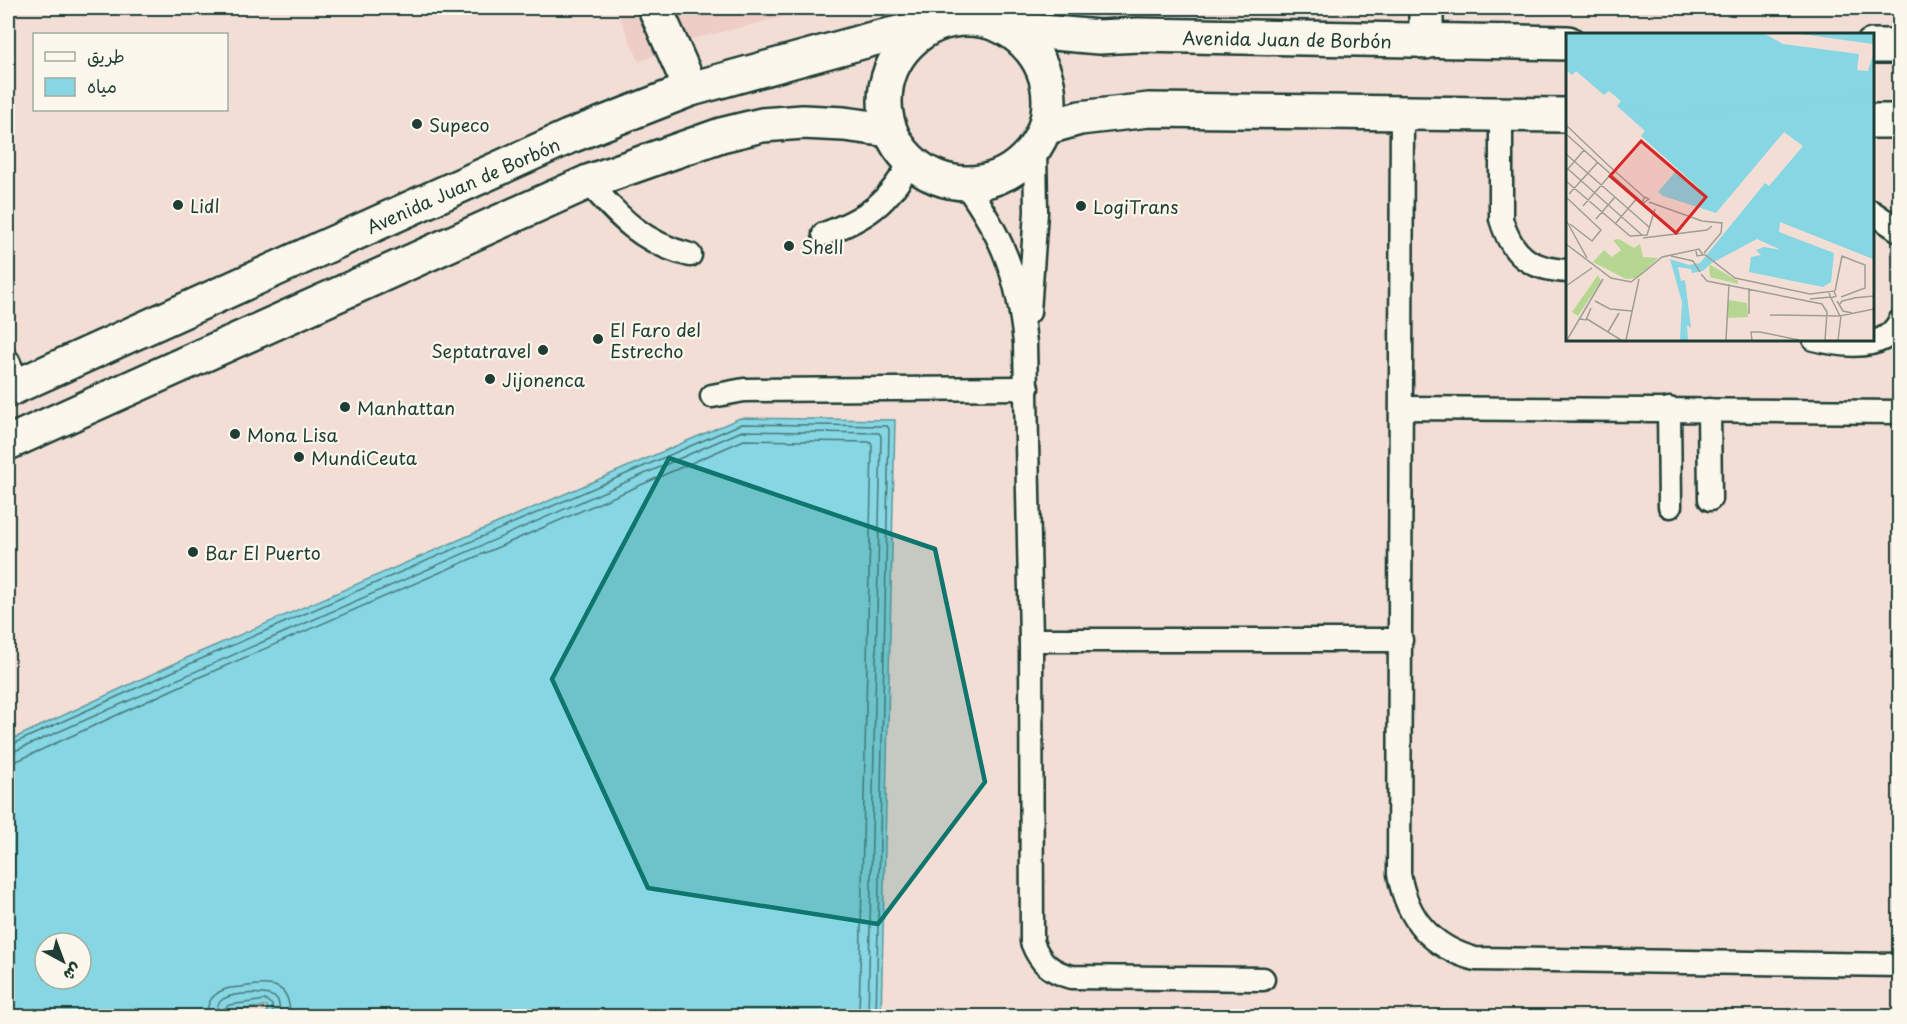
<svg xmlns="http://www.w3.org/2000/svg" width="1907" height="1024" viewBox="0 0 1907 1024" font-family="'Playpen Sans','Playpen Sans Arabic',sans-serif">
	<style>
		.built { fill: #edcdc6 }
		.water { fill: #86d6e3; stroke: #5d999d; stroke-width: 1.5; fill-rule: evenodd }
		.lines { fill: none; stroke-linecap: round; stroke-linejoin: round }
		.shore { stroke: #487a7a; stroke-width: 1.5 }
		.lane-casing { stroke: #1f3d34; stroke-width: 27 }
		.street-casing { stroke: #1f3d34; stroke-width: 38 }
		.lane { stroke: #fbf7ec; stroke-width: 22 }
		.street { stroke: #fbf7ec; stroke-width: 33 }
		.marked { fill: #0f766e; fill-opacity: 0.2; stroke: #0f766e; stroke-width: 4.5; stroke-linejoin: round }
		.poi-dot { fill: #1f3d34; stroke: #fbf7ec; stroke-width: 2 }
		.labels { text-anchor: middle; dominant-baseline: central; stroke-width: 4.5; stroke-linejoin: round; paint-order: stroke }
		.street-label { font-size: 18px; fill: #1f3d34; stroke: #fbf7ec }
		.poi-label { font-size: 18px; fill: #1f3d34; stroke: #fbf7ec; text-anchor: start }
		.inset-river { fill: none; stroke: #86d6e3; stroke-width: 3 }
		.inset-road { fill: none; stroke: #9e9e95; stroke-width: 1.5 }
		.view { fill: #d62828; fill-opacity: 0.15; stroke: #d62828; stroke-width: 3 }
		.inset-edge { fill: none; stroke: #1f3d34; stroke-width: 3 }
	</style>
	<rect width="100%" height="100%" fill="#f3ded6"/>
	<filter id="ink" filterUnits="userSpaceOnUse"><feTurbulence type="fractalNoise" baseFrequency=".0167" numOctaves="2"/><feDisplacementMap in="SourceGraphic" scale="12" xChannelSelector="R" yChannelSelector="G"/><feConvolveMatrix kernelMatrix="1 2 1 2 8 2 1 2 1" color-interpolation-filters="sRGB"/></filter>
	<g filter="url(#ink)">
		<g class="built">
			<path d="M 616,8 L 820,8 L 688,40 L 639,62 Z"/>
			<path d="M 1048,8 L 1899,8 L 1900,13 L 1077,12 Z"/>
		</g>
		<path class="water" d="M 740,418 L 895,420 L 881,1016 L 267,1016 L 267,1006 L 230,1011 L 229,1016 L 8,1016 L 8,741 L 191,656 ZM 45,943 L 81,943 L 81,979 L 45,979 Z"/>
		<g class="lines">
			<g class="shore">
				<path d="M 8,746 L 194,662 L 741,424 L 887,426 L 889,429 L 876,1016"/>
				<path d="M 8,754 L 742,431 L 879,433 L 881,436 L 868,1016"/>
				<path d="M 8,763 L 19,760 L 200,677 L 744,440 L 870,442 L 872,445 L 859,1016"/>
				<path d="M 207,1016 C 207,1008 208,1001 215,995 C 222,988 232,988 241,987 C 269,983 290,980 290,1016"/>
				<path d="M 216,1016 C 216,1010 217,1003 223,999 C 234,993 270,990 278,1000 L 281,1016"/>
				<path d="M 224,1016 L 224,1009 L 229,1005 L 266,1000 L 272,1005 L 273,1016"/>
			</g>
			<defs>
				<g id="lane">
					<path d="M 1402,112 L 1399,874 C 1407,919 1431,947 1475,959 L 1900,965"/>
					<path d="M 1501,113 L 1501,219 C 1512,256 1530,269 1568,271"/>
					<path d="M 588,182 C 619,217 642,243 690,255"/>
					<path d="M 965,184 C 1004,239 1018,276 1025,343 L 1031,640 L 1032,942 C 1040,963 1051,972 1072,977 L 1263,979"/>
					<path d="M 1872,212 L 1900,231"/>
					<path d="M 824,234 C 867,218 888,203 910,163"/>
					<path d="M 1029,312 L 1036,212 L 1035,147"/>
					<path d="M 1814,339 C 1842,346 1885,352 1900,321"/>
					<path d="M 8,361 L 19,385"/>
					<path d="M 712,396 L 744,390 L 1027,388"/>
					<path d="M 1402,408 L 1900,412"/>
					<path d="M 1669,409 L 1670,506"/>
					<path d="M 1709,410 L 1710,499"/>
					<path d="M 1031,640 L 1401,640"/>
				</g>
				<g id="street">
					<path d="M 655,8 L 691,89"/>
					<circle cx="967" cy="101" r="82"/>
					<path d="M 1007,29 L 1099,37 L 1138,35 L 1568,43"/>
					<path d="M 1426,42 L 1426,8"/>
					<path d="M 1872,46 L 1900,46"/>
					<path d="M 1872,121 L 1900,121"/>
					<path d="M 1045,128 L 1080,118 L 1149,110 L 1568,115"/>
					<path d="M 8,390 L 568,137 L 691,89 L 876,38 L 934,25"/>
					<path d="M 8,443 L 588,182 L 721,135 L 762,125 L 803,122 L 844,124 L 889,130"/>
				</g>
			</defs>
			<use href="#lane" class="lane-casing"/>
			<use href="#street" class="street-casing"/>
			<use href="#lane" class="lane"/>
			<use href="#street" class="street"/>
		</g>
	</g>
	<path class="marked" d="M 669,458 L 935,549 L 985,782 L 878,924 L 648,888 L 552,679 Z"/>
	<g class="poi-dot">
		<circle cx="417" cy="124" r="6"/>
		<circle cx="178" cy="205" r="6"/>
		<circle cx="1081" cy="206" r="6"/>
		<circle cx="789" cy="246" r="6"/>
		<circle cx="598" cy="339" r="6"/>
		<circle cx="543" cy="350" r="6"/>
		<circle cx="490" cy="379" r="6"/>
		<circle cx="345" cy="407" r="6"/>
		<circle cx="235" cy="434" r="6"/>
		<circle cx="299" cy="457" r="6"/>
		<circle cx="193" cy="552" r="6"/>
	</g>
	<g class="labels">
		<g class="street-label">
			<text transform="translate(1287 39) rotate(1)">Avenida Juan de Borbón</text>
			<text transform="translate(463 185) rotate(-24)">Avenida Juan de Borbón</text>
		</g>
		<g class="poi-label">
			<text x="429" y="124">Supeco</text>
			<text x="190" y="205">Lidl</text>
			<text x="1093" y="206">LogiTrans</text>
			<text x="801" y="246">Shell</text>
			<text x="610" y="329">El Faro del<tspan x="610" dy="21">Estrecho</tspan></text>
			<text x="531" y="350" text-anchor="end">Septatravel</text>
			<text x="502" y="379">Jijonenca</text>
			<text x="357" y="407">Manhattan</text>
			<text x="247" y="434">Mona Lisa</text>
			<text x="311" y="457">MundiCeuta</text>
			<text x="205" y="552">Bar El Puerto</text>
		</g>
	</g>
	<g transform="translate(1566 33)">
		<rect width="308" height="308" fill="#f3ded6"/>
		<path d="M 53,206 L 68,215 L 74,211 L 77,224 L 92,225 L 71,245 L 60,246 L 27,229 L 38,217 L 46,224 L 55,217 L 47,207 ZM 143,231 L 172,248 L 172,251 L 144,244 ZM 32,242 L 35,248 L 12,283 L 6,279 ZM 162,267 L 181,270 L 182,284 L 162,285 Z" fill="#b5d791"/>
		<path d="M 0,1 L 199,1 L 217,11 L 293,21 L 291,37 L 302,38 L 307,22 L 307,226 L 214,189 L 213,199 L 268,220 L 265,249 L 257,254 L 183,239 L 185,224 L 195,222 L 190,217 L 198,214 L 215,217 L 191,206 L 144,231 L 137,238 L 126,240 L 125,236 L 112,234 L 115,248 L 119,247 L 125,295 L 121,292 L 122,307 L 114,307 L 116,269 L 104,226 L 123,232 L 134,230 L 199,150 L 203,153 L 237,113 L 218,99 L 150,180 L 97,163 L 92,159 L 111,137 L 131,157 L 134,156 L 75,103 L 79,98 L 51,73 L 55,68 L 43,58 L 38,62 L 10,38 L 6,42 L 0,37 ZM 235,1 L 307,1 L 307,11 Z" fill="#86d6e3"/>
		<path class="inset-river" d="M 54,70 L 72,80 L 95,84 L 308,62"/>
		<path class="inset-road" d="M 0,92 L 42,132M 0,101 L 77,170 L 83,166 L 79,164 L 76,169M 0,121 L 83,194M 42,132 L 78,164M 2,136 L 76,202M 1,137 L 18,117M 0,148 L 64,203 L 81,202 L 89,176M 3,161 L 32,129M 0,164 L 35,197 L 26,208 L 4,191M 83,169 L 136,188 L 156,190 L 155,200 L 138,220M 17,173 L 45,141M 30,186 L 49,164M 0,187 L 21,225M 49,191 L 72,164M 77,205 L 141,197 L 146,193M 0,211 L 45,245 L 65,249 L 78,239M 138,221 L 169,245 L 244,261 L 268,258 L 270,263 L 265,265 L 263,260M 105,223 L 127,228 L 134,239M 78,239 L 96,224 L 133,216 L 137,222 L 131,223 L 130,218M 135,241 L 141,248 L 256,271 L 261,279 L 259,307M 0,253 L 26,235M 183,255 L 183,281M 269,258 L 276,223 L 299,232 L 299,255 L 275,264M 265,265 L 274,283 L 308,276M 287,265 L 308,263M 244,266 L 265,264M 29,268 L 44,276 L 66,278M 271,268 L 277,278 L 286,280M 273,272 L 276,268 L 289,265M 204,282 L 274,283M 14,286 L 20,287 L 25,275M 21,286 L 55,307M 42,299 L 53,280M 1,307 L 37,246M 60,307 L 73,246M 160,307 L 163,251M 186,307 L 185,299 L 194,299 L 233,307M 272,307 L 275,283"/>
		<path class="view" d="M 75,108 L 140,164 L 110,200 L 44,143 Z"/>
		<rect width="308" height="308" class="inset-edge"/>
	</g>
	<rect width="1907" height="1024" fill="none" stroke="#fbf7ec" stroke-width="30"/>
	<rect x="15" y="15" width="1877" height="994" fill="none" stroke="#1f3d34" stroke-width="2" filter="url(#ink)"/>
	<rect x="33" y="33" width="195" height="78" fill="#fbf7ec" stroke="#a3ada2" stroke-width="1.5"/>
	<rect x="45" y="52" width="30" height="9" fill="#fbf7ec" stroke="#a3ada2" stroke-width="1.5"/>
	<text x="87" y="63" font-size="18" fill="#1f3d34">طريق</text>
	<rect x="45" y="78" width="30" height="18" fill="#86d6e3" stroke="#a3ada2" stroke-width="1.5"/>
	<text x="87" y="93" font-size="18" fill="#1f3d34">مياه</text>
	<g transform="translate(63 961) rotate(139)"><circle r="28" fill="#fbf7ec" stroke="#a3ada2" stroke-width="1.5"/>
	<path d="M0-4.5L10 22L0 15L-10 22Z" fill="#1f3d34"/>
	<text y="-9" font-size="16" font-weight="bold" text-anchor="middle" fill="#1f3d34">ش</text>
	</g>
</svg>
